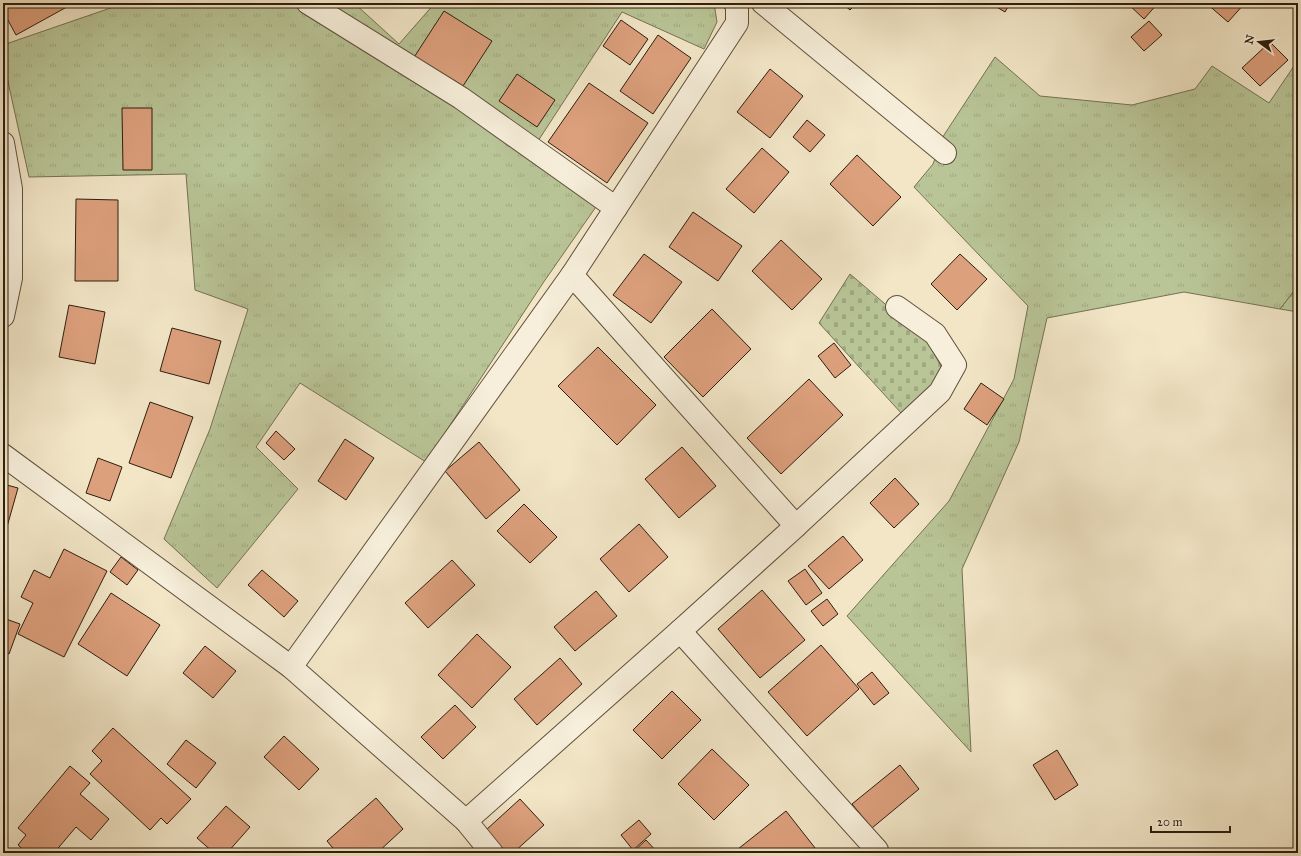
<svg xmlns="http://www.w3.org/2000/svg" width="1301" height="856" viewBox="0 0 1301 856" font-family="'IM FELL Great Primer',serif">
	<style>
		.grass { fill: url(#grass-tufts); stroke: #747253 }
		.forest { fill: url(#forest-firs); stroke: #747253 }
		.cemetery { fill: url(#cemetery-stones); stroke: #747253 }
		.building { fill: #dda07d; stroke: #2e1e0f }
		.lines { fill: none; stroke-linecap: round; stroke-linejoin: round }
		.minor-casing { stroke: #5f503d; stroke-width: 24 }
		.tertiary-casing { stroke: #5f503d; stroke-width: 24 }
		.minor { stroke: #f7efdb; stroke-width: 22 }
		.tertiary { stroke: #f7efdb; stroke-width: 22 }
	</style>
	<defs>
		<pattern id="grass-tufts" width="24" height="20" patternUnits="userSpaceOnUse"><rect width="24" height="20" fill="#b9c597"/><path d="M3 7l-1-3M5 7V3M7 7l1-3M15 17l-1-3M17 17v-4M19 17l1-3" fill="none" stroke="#9fa981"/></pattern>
		<pattern id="forest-firs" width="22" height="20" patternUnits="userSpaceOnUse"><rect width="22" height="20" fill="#b9c597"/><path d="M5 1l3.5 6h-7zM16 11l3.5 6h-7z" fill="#9fa981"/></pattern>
		<pattern id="cemetery-stones" width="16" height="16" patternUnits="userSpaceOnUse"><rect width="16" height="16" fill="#b9c597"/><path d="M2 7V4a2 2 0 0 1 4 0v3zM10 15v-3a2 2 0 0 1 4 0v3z" fill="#9fa981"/></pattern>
	</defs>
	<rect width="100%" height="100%" fill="#f2e6c7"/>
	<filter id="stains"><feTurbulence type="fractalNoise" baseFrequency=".005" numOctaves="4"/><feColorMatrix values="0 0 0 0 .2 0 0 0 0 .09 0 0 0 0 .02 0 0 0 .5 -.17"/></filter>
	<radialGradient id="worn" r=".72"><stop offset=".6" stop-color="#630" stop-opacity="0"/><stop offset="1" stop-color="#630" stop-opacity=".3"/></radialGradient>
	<g class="grass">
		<path d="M 125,3 L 354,3 L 399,44 L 435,3 L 714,3 L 717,22 L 704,49 L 622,12 L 538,141 L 607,191 L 543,283 L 426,462 L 300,383 L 256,447 L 298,489 L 217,588 L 164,539 L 210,429 L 248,309 L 195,290 L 186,174 L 29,177 L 3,59 L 3,45 Z"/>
		<path d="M 995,57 L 1040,96 L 1132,105 L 1195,89 L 1212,66 L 1269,103 L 1298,60 L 1298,286 L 1280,309 L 1184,292 L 1047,318 L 1019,442 L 962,569 L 971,752 L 847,616 L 949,501 L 1014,379 L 1028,306 L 914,187 L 933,164 L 944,135 Z"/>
	</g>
	<path class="forest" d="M 1298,286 L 1298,312 L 1280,309 Z"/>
	<path class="cemetery" d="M 850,274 L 926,339 L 942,368 L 931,387 L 902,414 L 819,323 Z"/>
	<g class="building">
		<path d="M 3,3 L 74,3 L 16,35 L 3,11 Z"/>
		<path d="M 842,3 L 857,3 L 850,10 Z"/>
		<path d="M 990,3 L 1010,3 L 1005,12 Z"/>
		<path d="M 1127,3 L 1158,3 L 1144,19 Z"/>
		<path d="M 1206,3 L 1245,3 L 1228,22 Z"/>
		<path d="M 444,11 L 492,41 L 463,86 L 442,73 L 436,82 L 409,65 Z"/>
		<path d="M 621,20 L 648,39 L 630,65 L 603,46 Z"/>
		<path d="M 1149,21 L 1162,35 L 1144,51 L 1131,37 Z"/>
		<path d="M 658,35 L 691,58 L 653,114 L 620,91 Z"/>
		<path d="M 1270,42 L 1288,60 L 1260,86 L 1242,68 Z"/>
		<path d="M 770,69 L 803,96 L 770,138 L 737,112 Z"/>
		<path d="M 517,74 L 555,100 L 537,127 L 499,101 Z"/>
		<path d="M 589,83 L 648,123 L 607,183 L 548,142 Z"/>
		<path d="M 122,108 L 152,108 L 152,170 L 123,170 Z"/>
		<path d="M 807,120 L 825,135 L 810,152 L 793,137 Z"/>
		<path d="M 762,148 L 789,172 L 754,213 L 726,189 Z"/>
		<path d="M 857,155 L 901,197 L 873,226 L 830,184 Z"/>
		<path d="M 76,199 L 118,200 L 118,281 L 75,281 Z"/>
		<path d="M 693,212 L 742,246 L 718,281 L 669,247 Z"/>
		<path d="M 781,240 L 822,279 L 792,310 L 752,271 Z"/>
		<path d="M 644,254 L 682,282 L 651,323 L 613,295 Z"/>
		<path d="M 960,254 L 987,279 L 957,310 L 931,284 Z"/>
		<path d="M 69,305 L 105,312 L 95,364 L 59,357 Z"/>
		<path d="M 712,309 L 751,349 L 703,397 L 664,357 Z"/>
		<path d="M 172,328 L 221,341 L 209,384 L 160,371 Z"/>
		<path d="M 834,343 L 851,365 L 835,378 L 818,356 Z"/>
		<path d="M 598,347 L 656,405 L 617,445 L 558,386 Z"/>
		<path d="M 809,379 L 843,415 L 781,474 L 747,438 Z"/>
		<path d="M 981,383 L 1004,399 L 987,425 L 964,409 Z"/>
		<path d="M 150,402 L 193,417 L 171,478 L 129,463 Z"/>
		<path d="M 276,431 L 295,449 L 284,460 L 266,443 Z"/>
		<path d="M 345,439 L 374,458 L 346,500 L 318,481 Z"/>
		<path d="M 479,442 L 520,490 L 486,519 L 445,471 Z"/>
		<path d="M 682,447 L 716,486 L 679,518 L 645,479 Z"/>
		<path d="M 98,458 L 122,467 L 110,501 L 86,493 Z"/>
		<path d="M 895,478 L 919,504 L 894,528 L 870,503 Z"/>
		<path d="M 3,484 L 18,488 L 3,541 Z"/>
		<path d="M 524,504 L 557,537 L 530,563 L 497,531 Z"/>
		<path d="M 639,524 L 668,557 L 629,592 L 600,559 Z"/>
		<path d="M 843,536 L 863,560 L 829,589 L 808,566 Z"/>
		<path d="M 64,549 L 107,571 L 64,657 L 18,634 L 33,603 L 21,597 L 34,570 L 50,578 Z"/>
		<path d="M 121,557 L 138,570 L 127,585 L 110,572 Z"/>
		<path d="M 452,560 L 475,585 L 428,628 L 405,603 Z"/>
		<path d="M 805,569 L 822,593 L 806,605 L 788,581 Z"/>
		<path d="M 262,570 L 298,601 L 284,617 L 248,585 Z"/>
		<path d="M 762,590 L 805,640 L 760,678 L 718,629 Z"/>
		<path d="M 596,591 L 617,616 L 575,651 L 554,627 Z"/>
		<path d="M 111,593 L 160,625 L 127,676 L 78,644 Z"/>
		<path d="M 827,599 L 838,614 L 823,626 L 811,611 Z"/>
		<path d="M 3,618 L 20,624 L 9,654 L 3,652 Z"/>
		<path d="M 477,634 L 511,667 L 472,708 L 438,675 Z"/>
		<path d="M 821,645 L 859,689 L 807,736 L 768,692 Z"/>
		<path d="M 205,646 L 236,671 L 213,698 L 183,673 Z"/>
		<path d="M 560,658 L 582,684 L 537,725 L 514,699 Z"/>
		<path d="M 872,672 L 889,693 L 874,705 L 857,684 Z"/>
		<path d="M 672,691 L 701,720 L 662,759 L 633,730 Z"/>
		<path d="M 455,705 L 476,727 L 443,759 L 421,737 Z"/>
		<path d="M 113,728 L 191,799 L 167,824 L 161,818 L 150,830 L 90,774 L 102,761 L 92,751 Z"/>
		<path d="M 284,736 L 319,769 L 299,790 L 264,757 Z"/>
		<path d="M 186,740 L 216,763 L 196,788 L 167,764 Z"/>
		<path d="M 712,749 L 749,785 L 714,820 L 678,784 Z"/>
		<path d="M 1057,750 L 1078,785 L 1055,800 L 1033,765 Z"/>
		<path d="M 900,765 L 919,789 L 872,828 L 852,804 Z"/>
		<path d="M 70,766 L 90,783 L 80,794 L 109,819 L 91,840 L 76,827 L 54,853 L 27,853 L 18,845 L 26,835 L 18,828 Z"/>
		<path d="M 376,798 L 403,829 L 377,853 L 337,853 L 327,841 Z"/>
		<path d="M 520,799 L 544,825 L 513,853 L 507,853 L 486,830 Z"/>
		<path d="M 226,806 L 250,827 L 227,853 L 214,853 L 197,838 Z"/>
		<path d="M 786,811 L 819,853 L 741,853 L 738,849 Z"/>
		<path d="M 639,820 L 651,834 L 633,850 L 621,835 Z"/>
		<path d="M 646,840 L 658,853 L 632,853 Z"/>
	</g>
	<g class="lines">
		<defs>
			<g id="minor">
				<path d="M 308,3 L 461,98 L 616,208"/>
				<path d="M 763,3 L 945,153"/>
				<path d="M 572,275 L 737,23 L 737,5 L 735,3"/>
				<path d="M 3,455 L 291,667 L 466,821 L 492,853"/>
				<path d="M 796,526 L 940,392 L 955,365 L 935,334 L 897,307"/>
				<path d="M 680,631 L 877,850 L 874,853"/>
				<path d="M 291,667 L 572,275 L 796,526 L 680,631 L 466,821"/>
			</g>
			<path id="tertiary" d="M 3,143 L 11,189 L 11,278 L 3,316"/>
		</defs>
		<use href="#minor" class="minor-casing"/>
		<use href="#tertiary" class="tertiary-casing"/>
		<use href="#minor" class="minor"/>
		<use href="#tertiary" class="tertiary"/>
	</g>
	<rect width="1301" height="856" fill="none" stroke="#f2e6c7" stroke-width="16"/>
	<rect x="4" y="4" width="1293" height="848" fill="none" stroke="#2e1e0f" stroke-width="2"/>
	<rect x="8" y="8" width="1285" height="840" fill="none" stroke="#2e1e0f"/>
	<g transform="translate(1259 42) rotate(285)" stroke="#f7efdb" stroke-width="3" paint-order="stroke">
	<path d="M0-3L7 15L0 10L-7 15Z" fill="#2e1e0f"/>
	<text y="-6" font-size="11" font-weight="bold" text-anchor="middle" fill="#2e1e0f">N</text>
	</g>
	<path d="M1151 826v6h79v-6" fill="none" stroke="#2e1e0f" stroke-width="2"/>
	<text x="1157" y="826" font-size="12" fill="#2e1e0f" stroke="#f7efdb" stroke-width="3" paint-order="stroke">20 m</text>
	<rect width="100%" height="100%" filter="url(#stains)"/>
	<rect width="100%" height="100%" fill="url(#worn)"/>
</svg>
